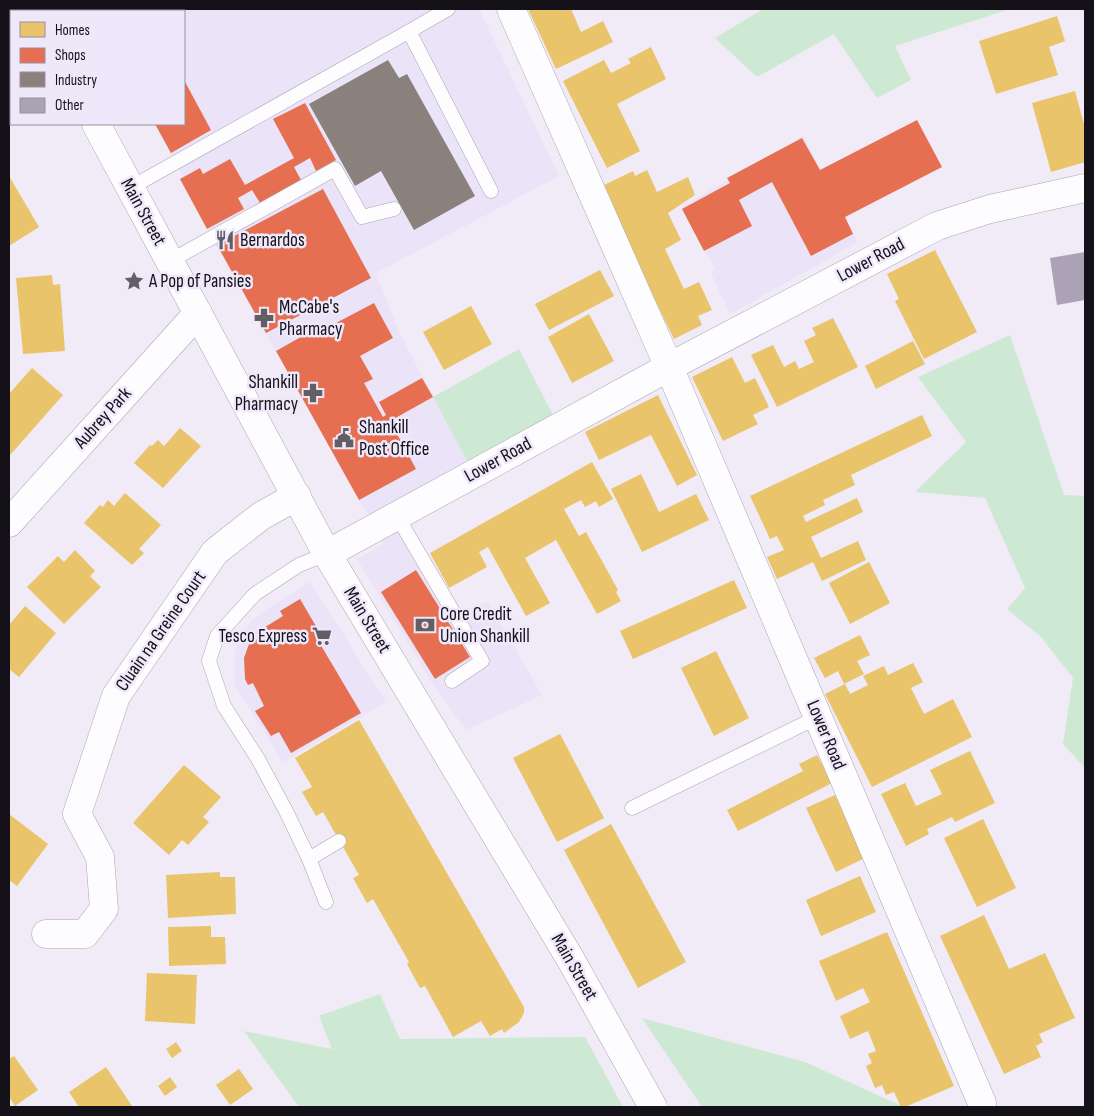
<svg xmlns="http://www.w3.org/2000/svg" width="1094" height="1116" viewBox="0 0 1094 1116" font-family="'Sofia Sans Condensed',sans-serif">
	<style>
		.built { fill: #ebe3f7 }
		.green { fill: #cee9d3 }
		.homes { fill: #e9c46a }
		.shops { fill: #e76f51 }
		.industry { fill: #8a817c }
		.building { fill: #aba2b6 }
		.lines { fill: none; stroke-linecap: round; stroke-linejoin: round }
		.lane-casing { stroke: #aaa6ae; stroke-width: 15 }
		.street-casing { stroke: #aaa6ae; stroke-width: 29 }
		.secondary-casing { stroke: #aaa6ae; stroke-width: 29 }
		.lane { stroke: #fdfcfe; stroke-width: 14 }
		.street { stroke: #fdfcfe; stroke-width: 28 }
		.secondary { stroke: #fdfcfe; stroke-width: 28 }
		.labels { text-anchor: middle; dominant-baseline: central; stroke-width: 5; stroke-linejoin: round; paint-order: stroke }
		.street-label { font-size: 19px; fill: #141218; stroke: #efe7fa }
		.poi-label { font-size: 19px; fill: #141218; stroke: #efe7fa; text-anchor: start }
	</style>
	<rect width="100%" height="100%" fill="#f0ebf6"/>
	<g class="built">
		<path d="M 168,9 L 479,9 L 559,176 L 376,273 L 400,334 L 467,461 L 397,504 L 455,604 L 462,610 L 469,610 L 488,602 L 542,695 L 466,730 L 434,686 L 357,559 L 384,544 L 233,275 L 180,179 L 183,177 L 155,124 L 184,124 L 184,11 L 164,11 Z"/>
		<path d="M 803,136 L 858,242 L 730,314 L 710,271 L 715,269 L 682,207 Z"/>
		<path d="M 310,582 L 386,702 L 283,762 L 235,685 L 234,666 L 236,647 L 251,621 L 276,603 Z"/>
	</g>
	<g class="green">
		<path d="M 763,9 L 1010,9 L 895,46 L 911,80 L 877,98 L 834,34 L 757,77 L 715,38 Z"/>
		<path d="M 1010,335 L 1064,495 L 1085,496 L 1085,768 L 1063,744 L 1073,678 L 1041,637 L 1007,609 L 1025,588 L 985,498 L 915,492 L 966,442 L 918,377 Z"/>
		<path d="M 519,349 L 553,415 L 467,461 L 433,397 Z"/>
		<path d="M 380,994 L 400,1039 L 585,1037 L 623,1107 L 299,1107 L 244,1031 L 332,1049 L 319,1016 Z"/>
		<path d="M 642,1018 L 805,1062 L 904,1107 L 702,1107 Z"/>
	</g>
	<g class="homes">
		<path d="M 528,9 L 571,9 L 581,32 L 603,21 L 613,42 L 556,69 Z"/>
		<path d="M 1057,16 L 1065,41 L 1049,47 L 1058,75 L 996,94 L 979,41 Z"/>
		<path d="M 651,47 L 666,79 L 617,104 L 640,151 L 607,168 L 563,81 L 604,60 L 611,73 L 631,63 L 628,59 Z"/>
		<path d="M 1075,91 L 1085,128 L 1085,162 L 1051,172 L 1032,103 Z"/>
		<path d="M 647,170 L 657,192 L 688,177 L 695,195 L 668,213 L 681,240 L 665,249 L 684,289 L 699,282 L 712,310 L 698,316 L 702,325 L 674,339 L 600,187 L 633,171 L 635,176 Z"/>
		<path d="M 9,176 L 39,227 L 9,246 Z"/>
		<path d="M 935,250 L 977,332 L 924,359 L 895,301 L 899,299 L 887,274 Z"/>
		<path d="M 600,270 L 614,296 L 549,330 L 535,304 Z"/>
		<path d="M 52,275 L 53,285 L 60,284 L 65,351 L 23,354 L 16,278 Z"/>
		<path d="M 471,306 L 492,344 L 444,370 L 423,332 Z"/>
		<path d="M 589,314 L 614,361 L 572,383 L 548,337 Z"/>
		<path d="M 833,318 L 858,367 L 777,407 L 751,355 L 773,345 L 784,367 L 795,361 L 799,369 L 814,362 L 804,341 L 816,335 L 812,328 Z"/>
		<path d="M 913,341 L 925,364 L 876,389 L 865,366 Z"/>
		<path d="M 732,357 L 745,383 L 755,378 L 769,407 L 753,415 L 758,424 L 723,441 L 692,377 Z"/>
		<path d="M 32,368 L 63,395 L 11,454 L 9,453 L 9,394 Z"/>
		<path d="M 658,395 L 697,475 L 677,486 L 651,435 L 599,460 L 585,432 Z"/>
		<path d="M 922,415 L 932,436 L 851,475 L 855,485 L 823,500 L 825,505 L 803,516 L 806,522 L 857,498 L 863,512 L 811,537 L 821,558 L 858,541 L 866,560 L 822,581 L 813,562 L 777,579 L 767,557 L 784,550 L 777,536 L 770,539 L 750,496 Z"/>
		<path d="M 180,428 L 201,446 L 163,488 L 134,463 L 150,445 L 152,446 L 158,440 L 164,446 Z"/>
		<path d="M 592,462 L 613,499 L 599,507 L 596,501 L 585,507 L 581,500 L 564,509 L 579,536 L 586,532 L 618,590 L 616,592 L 621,601 L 597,614 L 556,540 L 525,558 L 550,603 L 526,616 L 488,547 L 479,552 L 487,567 L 449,588 L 430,553 Z"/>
		<path d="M 641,474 L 659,512 L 696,494 L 709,520 L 642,552 L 611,489 Z"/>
		<path d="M 125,493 L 161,525 L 139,549 L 144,553 L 132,565 L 84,523 L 100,505 L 103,507 L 108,500 L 114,506 Z"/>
		<path d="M 75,550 L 95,571 L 90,576 L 101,587 L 64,624 L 27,587 L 58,556 L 64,562 Z"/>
		<path d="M 869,562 L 890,603 L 850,624 L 829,583 Z"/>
		<path d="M 734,580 L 747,608 L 633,659 L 620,631 Z"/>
		<path d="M 25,606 L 56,633 L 19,677 L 9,669 L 9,625 Z"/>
		<path d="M 860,635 L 870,655 L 857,661 L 864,674 L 844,684 L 838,671 L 825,678 L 814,658 Z"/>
		<path d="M 716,651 L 749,718 L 714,736 L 681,668 Z"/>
		<path d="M 913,663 L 923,682 L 911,688 L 924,714 L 953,699 L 972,737 L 872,787 L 825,694 L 845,684 L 850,694 L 868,685 L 863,676 L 884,666 L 888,675 Z"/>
		<path d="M 359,720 L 524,1007 L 524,1013 L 519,1022 L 504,1033 L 502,1029 L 490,1036 L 481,1021 L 453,1037 L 425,986 L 420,988 L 407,964 L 409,962 L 373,899 L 367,903 L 353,878 L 359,875 L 323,812 L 316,816 L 302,792 L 312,787 L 295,758 Z"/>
		<path d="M 560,734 L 604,818 L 557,842 L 513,758 Z"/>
		<path d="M 970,751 L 995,803 L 955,822 L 952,817 L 927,829 L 929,834 L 906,846 L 881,794 L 905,783 L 916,806 L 942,794 L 930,770 Z"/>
		<path d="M 817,755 L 832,783 L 738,831 L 727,810 L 803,771 L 799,764 Z"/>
		<path d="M 184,765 L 221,797 L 203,817 L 209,822 L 188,845 L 182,840 L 169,855 L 133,823 Z"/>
		<path d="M 835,795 L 865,858 L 836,872 L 806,808 Z"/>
		<path d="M 9,814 L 48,844 L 17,886 L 9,880 Z"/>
		<path d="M 983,819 L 1016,888 L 977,907 L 944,838 Z"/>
		<path d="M 611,824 L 686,962 L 638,988 L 564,850 Z"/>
		<path d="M 220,872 L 220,877 L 235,877 L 236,914 L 168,918 L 166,875 Z"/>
		<path d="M 860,876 L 876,912 L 821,936 L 806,900 Z"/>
		<path d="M 984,915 L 1009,969 L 1045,953 L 1075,1018 L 1039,1034 L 1043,1042 L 1036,1046 L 1041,1057 L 1004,1074 L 940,936 Z"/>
		<path d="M 211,926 L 211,937 L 225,937 L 226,964 L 169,966 L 168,927 Z"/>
		<path d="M 887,932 L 954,1086 L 905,1107 L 901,1107 L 894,1092 L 886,1095 L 882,1085 L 875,1088 L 866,1066 L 872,1063 L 868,1054 L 876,1051 L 868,1031 L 850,1039 L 840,1016 L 870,1002 L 863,988 L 836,1001 L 819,961 Z"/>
		<path d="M 147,973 L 197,975 L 195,1024 L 145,1021 Z"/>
		<path d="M 176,1042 L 182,1051 L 172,1058 L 166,1049 Z"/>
		<path d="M 14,1056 L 38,1090 L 15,1106 L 9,1097 L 9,1059 Z"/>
		<path d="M 106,1067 L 132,1106 L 79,1107 L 69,1092 Z"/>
		<path d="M 239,1069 L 253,1089 L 230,1105 L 216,1085 Z"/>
		<path d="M 170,1077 L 177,1087 L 165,1096 L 158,1086 Z"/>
	</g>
	<g class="shops">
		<path d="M 184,80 L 211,130 L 171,153 L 155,124 L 184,124 Z"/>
		<path d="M 305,103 L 336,160 L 316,171 L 310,158 L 294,167 L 301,180 L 260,203 L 252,190 L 238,198 L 244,209 L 207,229 L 180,179 L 200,168 L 203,174 L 230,159 L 245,185 L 294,158 L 273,119 Z"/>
		<path d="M 917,120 L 942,167 L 845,217 L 853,234 L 811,256 L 772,182 L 739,200 L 752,226 L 704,251 L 682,209 L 730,183 L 727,178 L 802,138 L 820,170 Z"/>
		<path d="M 323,189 L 371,278 L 266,333 L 217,245 Z"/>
		<path d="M 374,303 L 393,338 L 360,356 L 373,379 L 364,383 L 383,417 L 386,415 L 379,402 L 422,378 L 433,397 L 390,421 L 416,469 L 359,500 L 276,351 L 315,329 L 317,333 Z"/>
		<path d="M 416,570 L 470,657 L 435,679 L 381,592 Z"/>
		<path d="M 300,599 L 320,633 L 316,637 L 361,713 L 291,753 L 279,732 L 271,736 L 255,711 L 264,706 L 253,683 L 248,685 L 245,679 L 244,658 L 249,644 L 265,634 L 262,629 L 283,616 L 280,611 Z"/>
	</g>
	<path class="industry" d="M 388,60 L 399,78 L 407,74 L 475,196 L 414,230 L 381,171 L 355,186 L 309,104 Z"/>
	<path class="building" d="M 1085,252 L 1085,300 L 1057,305 L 1050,258 Z"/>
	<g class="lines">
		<defs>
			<g id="lane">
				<path d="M 408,32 L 448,9"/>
				<path d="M 130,188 L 408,32 L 413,39 L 491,191"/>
				<path d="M 170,261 L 335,169 L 362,217 L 394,209"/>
				<path d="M 397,516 L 482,661 L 452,681"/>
				<path d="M 632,808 L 818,717"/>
				<path d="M 309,859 L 339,841"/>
				<path d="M 326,902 L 309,859 L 286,811 L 258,759 L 224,706 L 209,661 L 217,636 L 255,594 L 299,565 L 327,554"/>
			</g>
			<g id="street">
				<path d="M 511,9 L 669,367 L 982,1103"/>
				<path d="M 9,523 L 198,313"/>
				<path d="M 327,554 L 669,367 L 937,226 L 990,209 L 1085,188"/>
				<path d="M 46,934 L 85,934 L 104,909 L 100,857 L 77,814 L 116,696 L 215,552 L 261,516 L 297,496"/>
			</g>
			<g id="secondary">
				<path d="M 32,9 L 34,11"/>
				<path d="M 96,124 L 327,554 L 571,960 L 653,1107"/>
			</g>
		</defs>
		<use href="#lane" class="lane-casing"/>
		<use href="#street" class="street-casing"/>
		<use href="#secondary" class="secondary-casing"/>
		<use href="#lane" class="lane"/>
		<use href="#street" class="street"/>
		<use href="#secondary" class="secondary"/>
	</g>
	<defs>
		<symbol id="restaurant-bare" viewBox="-9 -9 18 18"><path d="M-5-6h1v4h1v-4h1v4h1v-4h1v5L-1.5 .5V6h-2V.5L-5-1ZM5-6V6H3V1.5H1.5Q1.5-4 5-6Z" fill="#615e66" stroke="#efe7fa" stroke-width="2.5" paint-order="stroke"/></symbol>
		<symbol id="sight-bare" viewBox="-9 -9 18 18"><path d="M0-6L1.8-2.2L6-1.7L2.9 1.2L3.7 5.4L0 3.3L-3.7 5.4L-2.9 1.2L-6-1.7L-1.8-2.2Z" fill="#615e66" stroke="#efe7fa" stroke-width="2.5" paint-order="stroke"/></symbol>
		<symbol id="pharmacy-bare" viewBox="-9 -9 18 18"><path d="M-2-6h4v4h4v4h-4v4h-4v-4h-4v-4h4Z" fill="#615e66" stroke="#efe7fa" stroke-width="2.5" paint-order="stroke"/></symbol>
		<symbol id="civic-bare" viewBox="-9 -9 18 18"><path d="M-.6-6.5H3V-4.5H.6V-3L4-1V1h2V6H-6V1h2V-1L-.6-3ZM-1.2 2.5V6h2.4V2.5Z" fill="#615e66" stroke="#efe7fa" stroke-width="2.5" paint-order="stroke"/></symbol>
		<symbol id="bank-bare" viewBox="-9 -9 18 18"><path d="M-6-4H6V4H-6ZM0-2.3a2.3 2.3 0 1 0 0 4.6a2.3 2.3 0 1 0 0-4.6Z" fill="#615e66" stroke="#efe7fa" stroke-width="2.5" paint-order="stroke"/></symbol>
		<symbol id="supermarket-bare" viewBox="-9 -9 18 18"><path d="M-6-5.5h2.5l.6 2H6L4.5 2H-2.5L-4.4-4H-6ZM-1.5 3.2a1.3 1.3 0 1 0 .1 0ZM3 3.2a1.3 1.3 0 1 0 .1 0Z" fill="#615e66" stroke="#efe7fa" stroke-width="2.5" paint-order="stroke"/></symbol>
	</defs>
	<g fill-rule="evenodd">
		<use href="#restaurant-bare" x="211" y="226" width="28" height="28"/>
		<use href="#sight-bare" x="120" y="267" width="28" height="28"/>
		<use href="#pharmacy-bare" x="250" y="304" width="28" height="28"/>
		<use href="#pharmacy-bare" x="299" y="379" width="28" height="28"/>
		<use href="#civic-bare" x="330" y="424" width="28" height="28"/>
		<use href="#bank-bare" x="411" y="611" width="28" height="28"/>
		<use href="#supermarket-bare" x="308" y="622" width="28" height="28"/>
	</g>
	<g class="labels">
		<g class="street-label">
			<text transform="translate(143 212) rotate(61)">Main Street</text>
			<text transform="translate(871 260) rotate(-28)">Lower Road</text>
			<text transform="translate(103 418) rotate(-48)">Aubrey Park</text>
			<text transform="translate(498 460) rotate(-29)">Lower Road</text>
			<text transform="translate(367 620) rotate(59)">Main Street</text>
			<text transform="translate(161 631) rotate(-55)">Cluain na Greine Court</text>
			<text transform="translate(826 735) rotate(67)">Lower Road</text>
			<text transform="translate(574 967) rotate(60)">Main Street</text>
		</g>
		<g class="poi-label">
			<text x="240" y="240">Bernardos</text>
			<text x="149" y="281">A Pop of Pansies</text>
			<text x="279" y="307">McCabe's<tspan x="279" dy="22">Pharmacy</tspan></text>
			<text x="298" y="382" text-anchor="end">Shankill<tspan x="298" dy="22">Pharmacy</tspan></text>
			<text x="359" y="427">Shankill<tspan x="359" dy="22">Post Office</tspan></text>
			<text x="440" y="614">Core Credit<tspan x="440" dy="22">Union Shankill</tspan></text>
			<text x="307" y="636" text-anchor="end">Tesco Express</text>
		</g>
	</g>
	<rect width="1094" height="1116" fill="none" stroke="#141218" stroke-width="20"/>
	<rect x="10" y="10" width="175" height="115" fill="#efe7fa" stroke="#9792a0"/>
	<rect x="20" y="22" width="25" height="15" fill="#e9c46a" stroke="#9792a0"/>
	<text x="55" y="35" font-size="15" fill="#141218">Homes</text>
	<rect x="20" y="48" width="25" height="15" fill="#e76f51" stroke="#9792a0"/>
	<text x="55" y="60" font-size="15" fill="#141218">Shops</text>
	<rect x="20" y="72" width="25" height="15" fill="#8a817c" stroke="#9792a0"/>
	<text x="55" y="85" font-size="15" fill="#141218">Industry</text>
	<rect x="20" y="98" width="25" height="15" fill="#aba2b6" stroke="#9792a0"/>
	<text x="55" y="110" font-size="15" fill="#141218">Other</text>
</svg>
